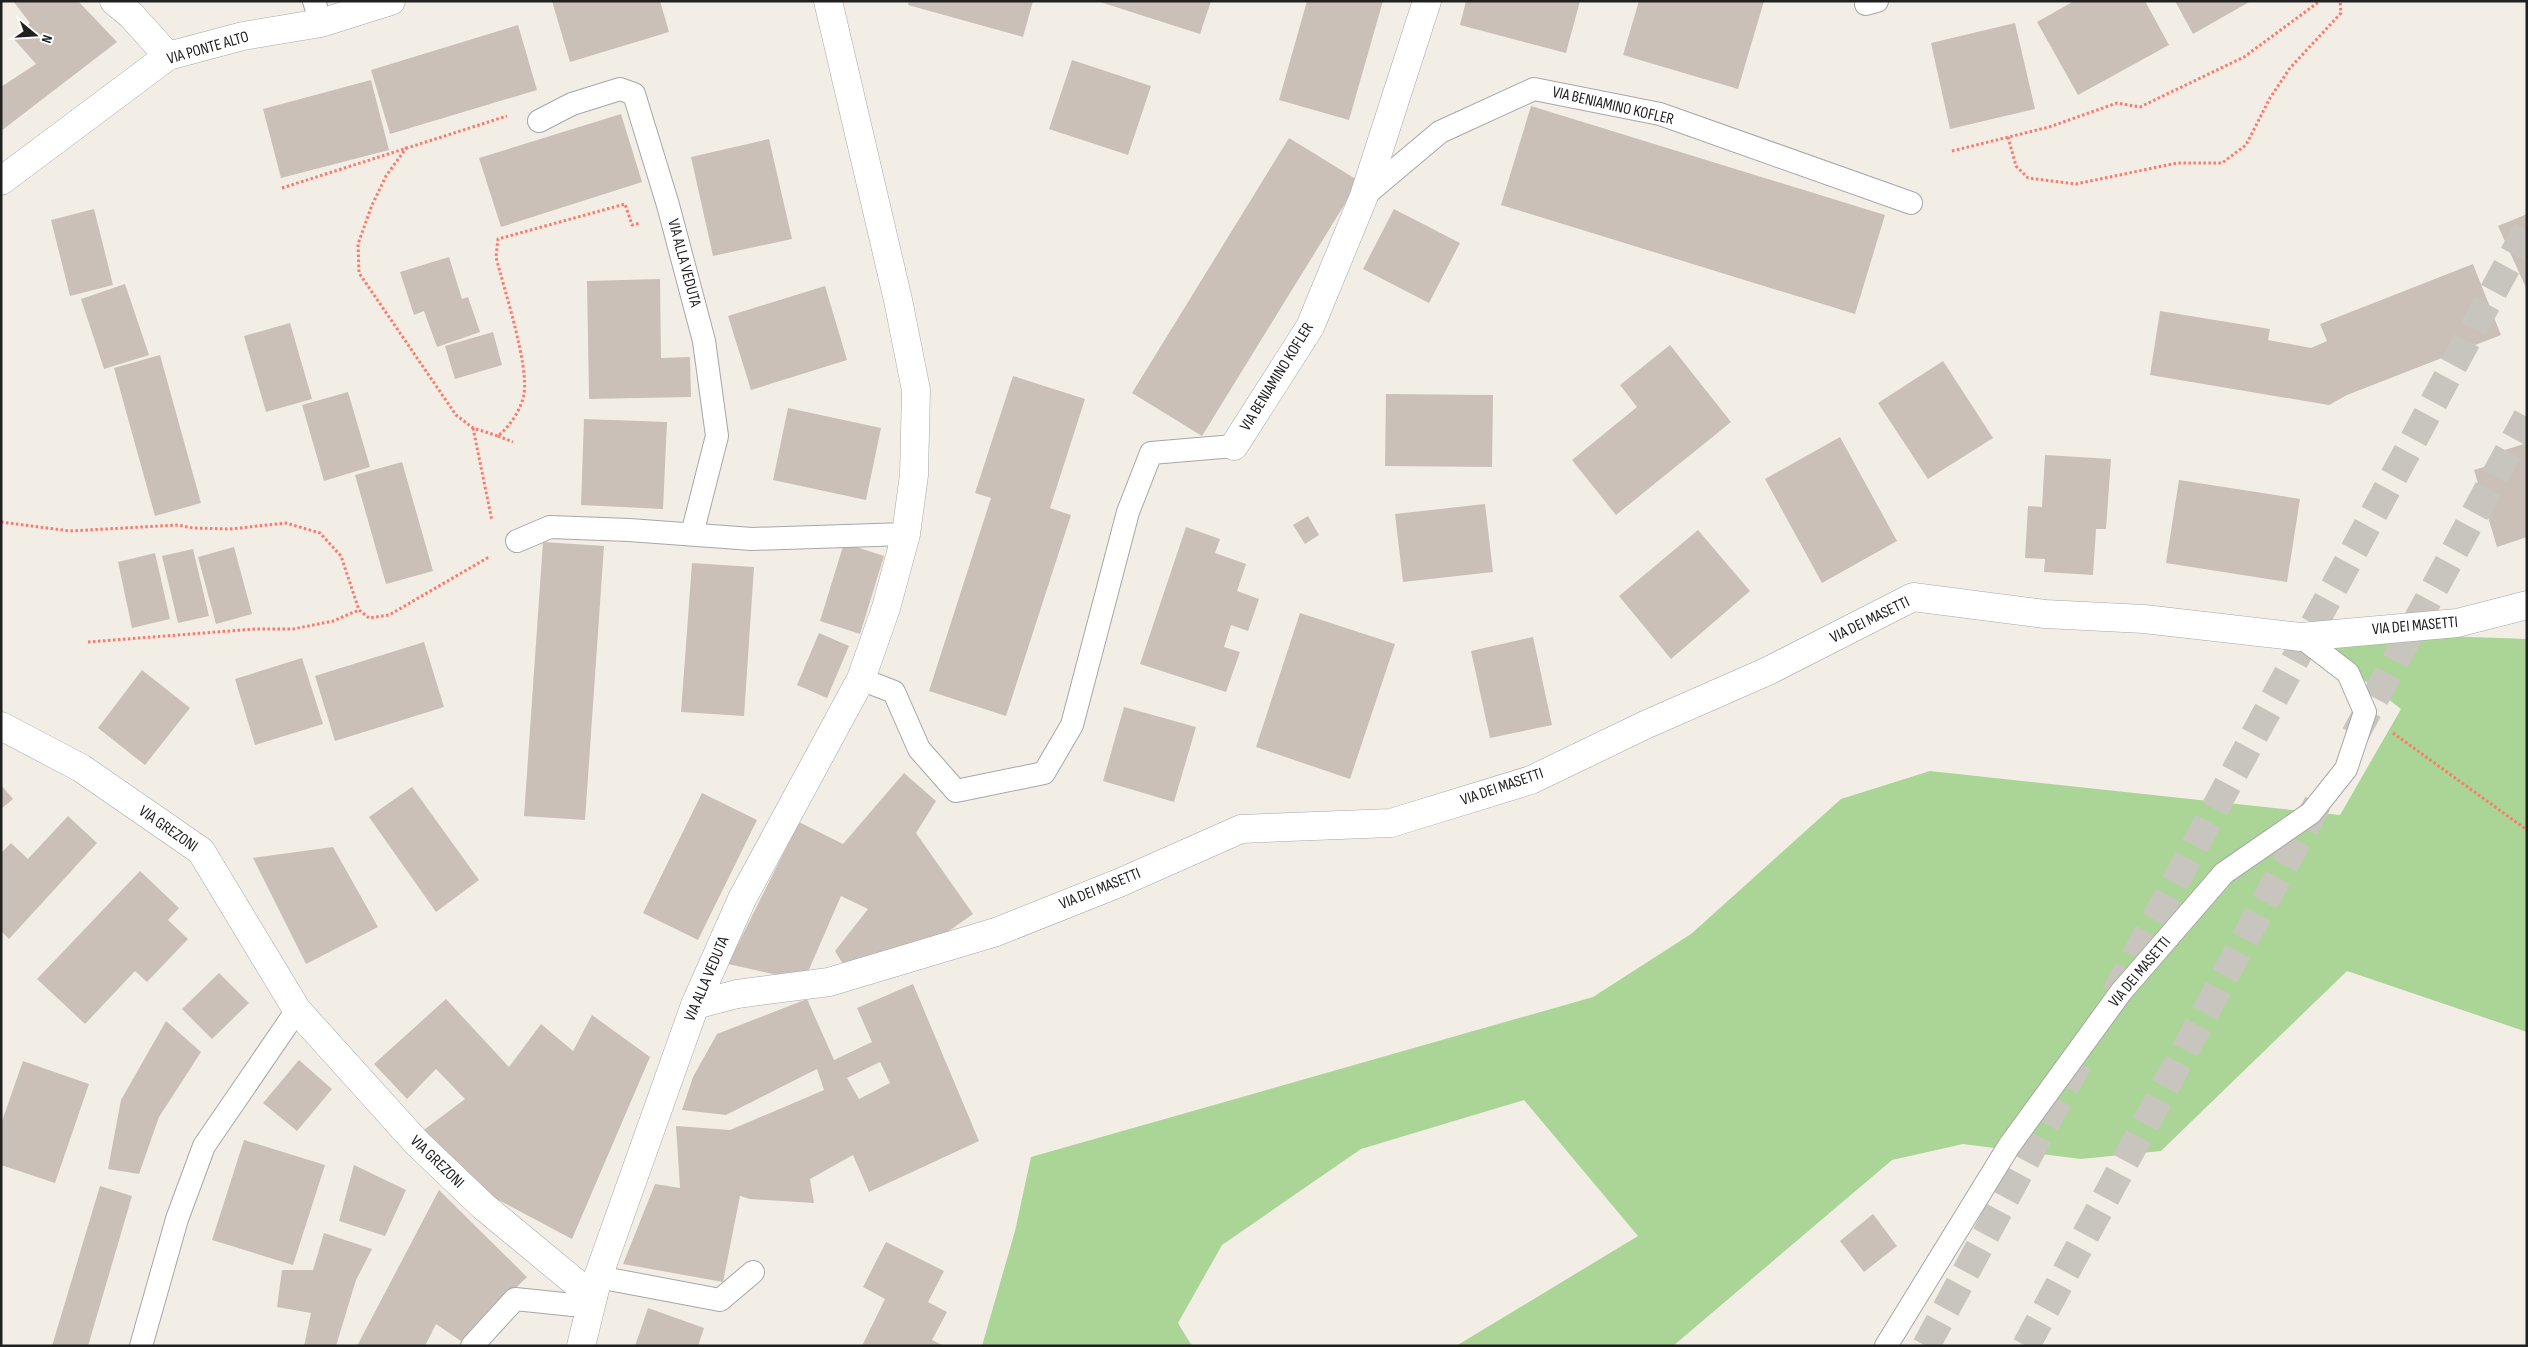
<svg xmlns="http://www.w3.org/2000/svg" width="2528" height="1347" viewBox="0 0 2528 1347" font-family="'Sofia Sans Condensed',sans-serif">
	<style>
		.forest { fill: #aad597 }
		.building { fill: #cac0b8; fill-rule: evenodd }
		.lines { fill: none; stroke-linecap: round; stroke-linejoin: round }
		.trunk-tunnel { stroke: #c8c5be; stroke-width: 28; stroke-dasharray: 28 14; stroke-linecap: butt }
		.service-casing { stroke: #a7a7a7; stroke-width: 24 }
		.minor-casing { stroke: #a7a7a7; stroke-width: 29 }
		.tertiary-casing { stroke: #a7a7a7; stroke-width: 29 }
		.path { stroke: #ff786a; stroke-width: 3; stroke-dasharray: 2.5 2.5; stroke-linecap: butt }
		.service { stroke: #fff; stroke-width: 22 }
		.minor { stroke: #fff; stroke-width: 28 }
		.tertiary { stroke: #fff; stroke-width: 28 }
		.labels { text-anchor: middle; dominant-baseline: central; stroke-width: 4; stroke-linejoin: round; paint-order: stroke }
		.street-label { font-size: 16px; fill: #202020; stroke: #fff }
	</style>
	<rect width="100%" height="100%" fill="#f2eee6"/>
	<path class="forest" d="M 2301,631 L 2527,639 L 2527,1032 L 2347,971 L 2161,1151 L 2081,1159 L 1963,1144 L 1892,1160 L 1673,1346 L 1456,1346 L 1638,1236 L 1524,1100 L 1361,1149 L 1222,1245 L 1178,1323 L 1192,1346 L 982,1346 L 1015,1231 L 1031,1157 L 1593,997 L 1691,934 L 1841,799 L 1930,771 L 2340,815 L 2401,709 Z"/>
	<g class="building">
		<path d="M 13,1 L 78,1 L 117,42 L 1,131 L 1,87 L 36,64 L 14,39 L 30,23 Z"/>
		<path d="M 552,1 L 660,1 L 669,32 L 570,62 Z"/>
		<path d="M 909,1 L 1033,1 L 1023,37 L 908,5 Z"/>
		<path d="M 1097,1 L 1211,1 L 1200,34 Z"/>
		<path d="M 1307,1 L 1383,1 L 1349,120 L 1279,100 Z"/>
		<path d="M 1466,1 L 1580,1 L 1566,53 L 1460,25 Z"/>
		<path d="M 1639,1 L 1764,1 L 1738,89 L 1623,55 Z"/>
		<path d="M 2074,1 L 2145,1 L 2169,45 L 2078,95 L 2037,22 Z"/>
		<path d="M 2175,1 L 2251,1 L 2193,34 Z"/>
		<path d="M 2015,23 L 2035,109 L 1950,129 L 1931,43 Z"/>
		<path d="M 518,25 L 537,90 L 390,134 L 371,70 Z"/>
		<path d="M 1072,60 L 1151,86 L 1128,155 L 1049,129 Z"/>
		<path d="M 371,80 L 389,150 L 281,178 L 263,109 Z"/>
		<path d="M 1531,106 L 1885,215 L 1855,314 L 1501,205 Z"/>
		<path d="M 621,114 L 642,182 L 501,227 L 479,158 Z"/>
		<path d="M 1289,138 L 1359,181 L 1202,436 L 1132,393 Z"/>
		<path d="M 769,139 L 792,239 L 713,256 L 691,157 Z"/>
		<path d="M 94,209 L 113,285 L 70,296 L 51,220 Z"/>
		<path d="M 1394,209 L 1460,243 L 1429,303 L 1363,269 Z"/>
		<path d="M 2527,214 L 2527,290 L 2498,226 Z"/>
		<path d="M 449,257 L 462,299 L 468,297 L 480,332 L 437,347 L 424,311 L 414,315 L 400,272 Z"/>
		<path d="M 2473,264 L 2501,335 L 2347,395 L 2329,405 L 2150,375 L 2160,311 L 2270,329 L 2268,340 L 2311,348 L 2327,341 L 2320,324 Z"/>
		<path d="M 660,279 L 661,358 L 690,357 L 691,397 L 589,399 L 587,281 Z"/>
		<path d="M 125,284 L 149,355 L 104,369 L 81,299 Z"/>
		<path d="M 825,286 L 847,360 L 751,390 L 728,316 Z"/>
		<path d="M 290,323 L 312,399 L 266,412 L 244,336 Z"/>
		<path d="M 493,332 L 502,365 L 455,379 L 445,346 Z"/>
		<path d="M 1670,345 L 1731,422 L 1616,515 L 1572,460 L 1637,407 L 1620,385 Z"/>
		<path d="M 160,355 L 201,503 L 155,516 L 114,368 Z"/>
		<path d="M 1943,361 L 1993,438 L 1928,479 L 1878,403 Z"/>
		<path d="M 1013,376 L 1085,399 L 1050,508 L 1071,515 L 1006,716 L 929,691 L 991,498 L 975,493 Z"/>
		<path d="M 348,392 L 370,467 L 324,481 L 302,405 Z"/>
		<path d="M 1386,394 L 1493,395 L 1492,467 L 1385,466 Z"/>
		<path d="M 788,408 L 881,428 L 866,500 L 773,480 Z"/>
		<path d="M 584,419 L 667,422 L 663,509 L 581,505 Z"/>
		<path d="M 1840,437 L 1897,541 L 1822,583 L 1765,479 Z"/>
		<path d="M 2527,443 L 2527,537 L 2497,547 L 2474,470 L 2501,462 L 2498,452 Z"/>
		<path d="M 2045,455 L 2111,459 L 2106,529 L 2096,529 L 2093,575 L 2044,572 L 2045,559 L 2025,558 L 2028,506 L 2042,507 Z"/>
		<path d="M 402,462 L 433,571 L 386,584 L 355,475 Z"/>
		<path d="M 2179,480 L 2300,499 L 2287,582 L 2166,563 Z"/>
		<path d="M 1485,504 L 1493,572 L 1403,582 L 1395,514 Z"/>
		<path d="M 1308,516 L 1319,535 L 1305,544 L 1293,525 Z"/>
		<path d="M 1186,527 L 1220,539 L 1215,553 L 1246,564 L 1237,591 L 1259,599 L 1248,631 L 1231,625 L 1224,647 L 1240,652 L 1226,692 L 1140,664 Z"/>
		<path d="M 1698,530 L 1750,591 L 1671,659 L 1619,596 Z"/>
		<path d="M 543,542 L 604,546 L 585,820 L 524,816 Z"/>
		<path d="M 844,543 L 884,556 L 860,634 L 820,621 Z"/>
		<path d="M 234,547 L 252,614 L 216,624 L 198,557 Z"/>
		<path d="M 193,549 L 209,616 L 178,623 L 162,556 Z"/>
		<path d="M 155,553 L 170,619 L 132,628 L 118,562 Z"/>
		<path d="M 692,563 L 754,567 L 744,716 L 681,712 Z"/>
		<path d="M 1300,613 L 1395,644 L 1350,779 L 1256,747 Z"/>
		<path d="M 819,633 L 849,646 L 827,698 L 797,685 Z"/>
		<path d="M 1533,637 L 1552,725 L 1490,738 L 1471,651 Z"/>
		<path d="M 424,642 L 444,707 L 335,741 L 315,676 Z"/>
		<path d="M 302,658 L 323,724 L 255,745 L 235,679 Z"/>
		<path d="M 142,670 L 190,708 L 145,765 L 98,728 Z"/>
		<path d="M 1124,707 L 1196,727 L 1174,802 L 1103,781 Z"/>
		<path d="M 904,773 L 936,801 L 916,833 L 973,914 L 916,954 L 846,969 L 835,951 L 868,909 L 841,896 L 804,981 L 728,964 L 799,822 L 843,844 Z"/>
		<path d="M 1,785 L 13,799 L 1,809 Z"/>
		<path d="M 412,787 L 479,880 L 436,912 L 369,817 Z"/>
		<path d="M 702,793 L 757,820 L 698,940 L 643,913 Z"/>
		<path d="M 68,816 L 97,843 L 9,939 L 1,931 L 1,853 L 11,843 L 28,859 Z"/>
		<path d="M 333,847 L 378,927 L 306,964 L 253,858 Z"/>
		<path d="M 140,871 L 179,908 L 168,920 L 188,939 L 147,982 L 135,971 L 85,1024 L 37,979 Z"/>
		<path d="M 219,973 L 249,1003 L 212,1039 L 182,1009 Z"/>
		<path d="M 913,984 L 979,1141 L 869,1192 L 853,1155 L 810,1179 L 814,1203 L 750,1199 L 740,1196 L 723,1282 L 623,1264 L 655,1184 L 680,1188 L 676,1126 L 730,1130 L 824,1090 L 817,1069 L 726,1115 L 682,1110 L 693,1077 L 717,1034 L 807,999 L 834,1060 L 872,1042 L 857,1008 ZM 880,1062 L 890,1083 L 859,1099 L 847,1078 Z"/>
		<path d="M 446,999 L 509,1067 L 541,1024 L 573,1051 L 592,1015 L 650,1057 L 572,1239 L 476,1188 L 413,1138 L 465,1099 L 436,1069 L 407,1099 L 374,1064 Z"/>
		<path d="M 166,1021 L 201,1052 L 159,1117 L 139,1174 L 108,1169 L 121,1100 Z"/>
		<path d="M 299,1060 L 332,1089 L 297,1131 L 263,1103 Z"/>
		<path d="M 23,1061 L 89,1084 L 55,1183 L 1,1165 L 1,1124 Z"/>
		<path d="M 244,1140 L 325,1165 L 293,1265 L 212,1240 Z"/>
		<path d="M 354,1165 L 406,1190 L 385,1236 L 339,1221 Z"/>
		<path d="M 100,1186 L 132,1196 L 88,1346 L 52,1346 Z"/>
		<path d="M 439,1190 L 527,1277 L 461,1341 L 436,1324 L 425,1346 L 357,1346 Z"/>
		<path d="M 1873,1214 L 1897,1246 L 1864,1272 L 1840,1241 Z"/>
		<path d="M 324,1233 L 372,1249 L 356,1280 L 336,1346 L 304,1346 L 311,1313 L 277,1307 L 282,1270 L 313,1270 Z"/>
		<path d="M 886,1242 L 944,1271 L 928,1302 L 947,1312 L 932,1340 L 944,1346 L 862,1346 L 885,1299 L 863,1287 Z"/>
		<path d="M 648,1308 L 704,1328 L 698,1346 L 635,1346 Z"/>
	</g>
	<g class="lines">
		<g class="trunk-tunnel">
			<path d="M 2355,735 L 2527,417"/>
			<path d="M 2115,994 L 2527,229"/>
			<path d="M 1926,1346 L 2081,1058"/>
			<path d="M 2026,1346 L 2320,799"/>
		</g>
		<defs>
			<g id="service">
				<path d="M 314,1 L 321,23"/>
				<path d="M 1866,4 L 1877,1"/>
				<path d="M 539,121 L 572,104 L 620,89 L 634,94 L 668,205 L 704,341 L 717,436 L 692,534"/>
				<path d="M 1364,196 L 1440,132 L 1534,89 L 1660,114 L 1911,203"/>
				<path d="M 517,541 L 550,527 L 629,530 L 752,539 L 906,534"/>
				<path d="M 861,679 L 894,692 L 919,749 L 956,791 L 1044,773 L 1072,725 L 1128,512 L 1151,453 L 1234,446"/>
				<path d="M 598,1277 L 720,1300 L 753,1272"/>
				<path d="M 141,1346 L 177,1219 L 204,1146 L 297,1010"/>
				<path d="M 472,1346 L 515,1299 L 573,1305 L 593,1297"/>
				<path d="M 1886,1346 L 2009,1146 L 2121,992 L 2224,873 L 2311,813 L 2346,769 L 2365,712 L 2348,673 L 2301,637"/>
			</g>
			<g id="minor">
				<path d="M 114,1 L 131,15 L 168,56"/>
				<path d="M 1,181 L 168,56 L 243,36 L 321,23 L 391,1"/>
				<path d="M 1234,446 L 1310,327 L 1364,196 L 1427,1"/>
				<path d="M 1,726 L 81,768 L 201,851 L 297,1010 L 417,1143 L 483,1206 L 593,1297"/>
				<path d="M 695,1005 L 737,994 L 829,982 L 996,932 L 1119,883 L 1241,829 L 1391,823 L 1531,780 L 1645,725 L 1768,671 L 1913,597 L 2045,614 L 2144,619 L 2301,637 L 2457,623 L 2527,605"/>
			</g>
			<path id="tertiary" d="M 581,1346 L 598,1277 L 695,1005 L 742,899 L 861,679 L 886,608 L 906,534 L 914,475 L 916,390 L 898,300 L 828,1"/>
		</defs>
		<use href="#service" class="service-casing"/>
		<use href="#minor" class="minor-casing"/>
		<use href="#tertiary" class="tertiary-casing"/>
		<g class="path">
			<path d="M 2008,137 L 2016,166 L 2028,178 L 2076,184 L 2177,163 L 2222,163 L 2246,145 L 2270,98 L 2290,68 L 2341,13 L 2340,1"/>
			<path d="M 407,147 L 386,176 L 372,205 L 358,244 L 359,273 L 456,415 L 473,428 L 498,436 C 510,426 521,410 524,394 C 529,365 504,289 496,257 L 498,239 L 625,204 L 632,225 L 640,223"/>
			<path d="M 1952,151 L 2049,127 L 2117,103 L 2140,107 L 2244,57 L 2320,1"/>
			<path d="M 282,188 L 507,116"/>
			<path d="M 473,428 L 492,521"/>
			<path d="M 498,436 L 513,442"/>
			<path d="M 1,522 L 70,531 L 178,525 L 193,528 L 230,529 L 286,523 L 320,533 L 341,556 L 359,610 L 369,618 L 389,615 L 489,557"/>
			<path d="M 88,642 L 255,629 L 293,629 L 333,621 L 359,610"/>
			<path d="M 2393,733 L 2527,830"/>
		</g>
		<use href="#service" class="service"/>
		<use href="#minor" class="minor"/>
		<use href="#tertiary" class="tertiary"/>
	</g>
	<g class="labels">
		<g class="street-label">
			<text transform="translate(208 48) rotate(-16)">VIA PONTE ALTO</text>
			<text transform="translate(1613 106) rotate(13)">VIA BENIAMINO KOFLER</text>
			<text transform="translate(684 263) rotate(75)">VIA ALLA VEDUTA</text>
			<text transform="translate(1277 377) rotate(-58)">VIA BENIAMINO KOFLER</text>
			<text transform="translate(1870 620) rotate(-26)">VIA DEI MASETTI</text>
			<text transform="translate(2415 626) rotate(-5)">VIA DEI MASETTI</text>
			<text transform="translate(1502 787) rotate(-19)">VIA DEI MASETTI</text>
			<text transform="translate(168 829) rotate(35)">VIA GREZONI</text>
			<text transform="translate(1100 889) rotate(-22)">VIA DEI MASETTI</text>
			<text transform="translate(2140 972) rotate(-50)">VIA DEI MASETTI</text>
			<text transform="translate(707 979) rotate(-67)">VIA ALLA VEDUTA</text>
			<text transform="translate(437 1162) rotate(44)">VIA GREZONI</text>
		</g>
	</g>
	<rect width="2528" height="1347" fill="none" stroke="#202020" stroke-width="5"/>
	<g transform="translate(35 35) rotate(108)" stroke="#ffffff" stroke-width="4" paint-order="stroke">
	<path d="M0-4L9 19L0 12L-9 19Z" fill="#202020"/>
	<text y="-8" font-size="14" font-weight="bold" text-anchor="middle" fill="#202020">N</text>
	</g>
</svg>
